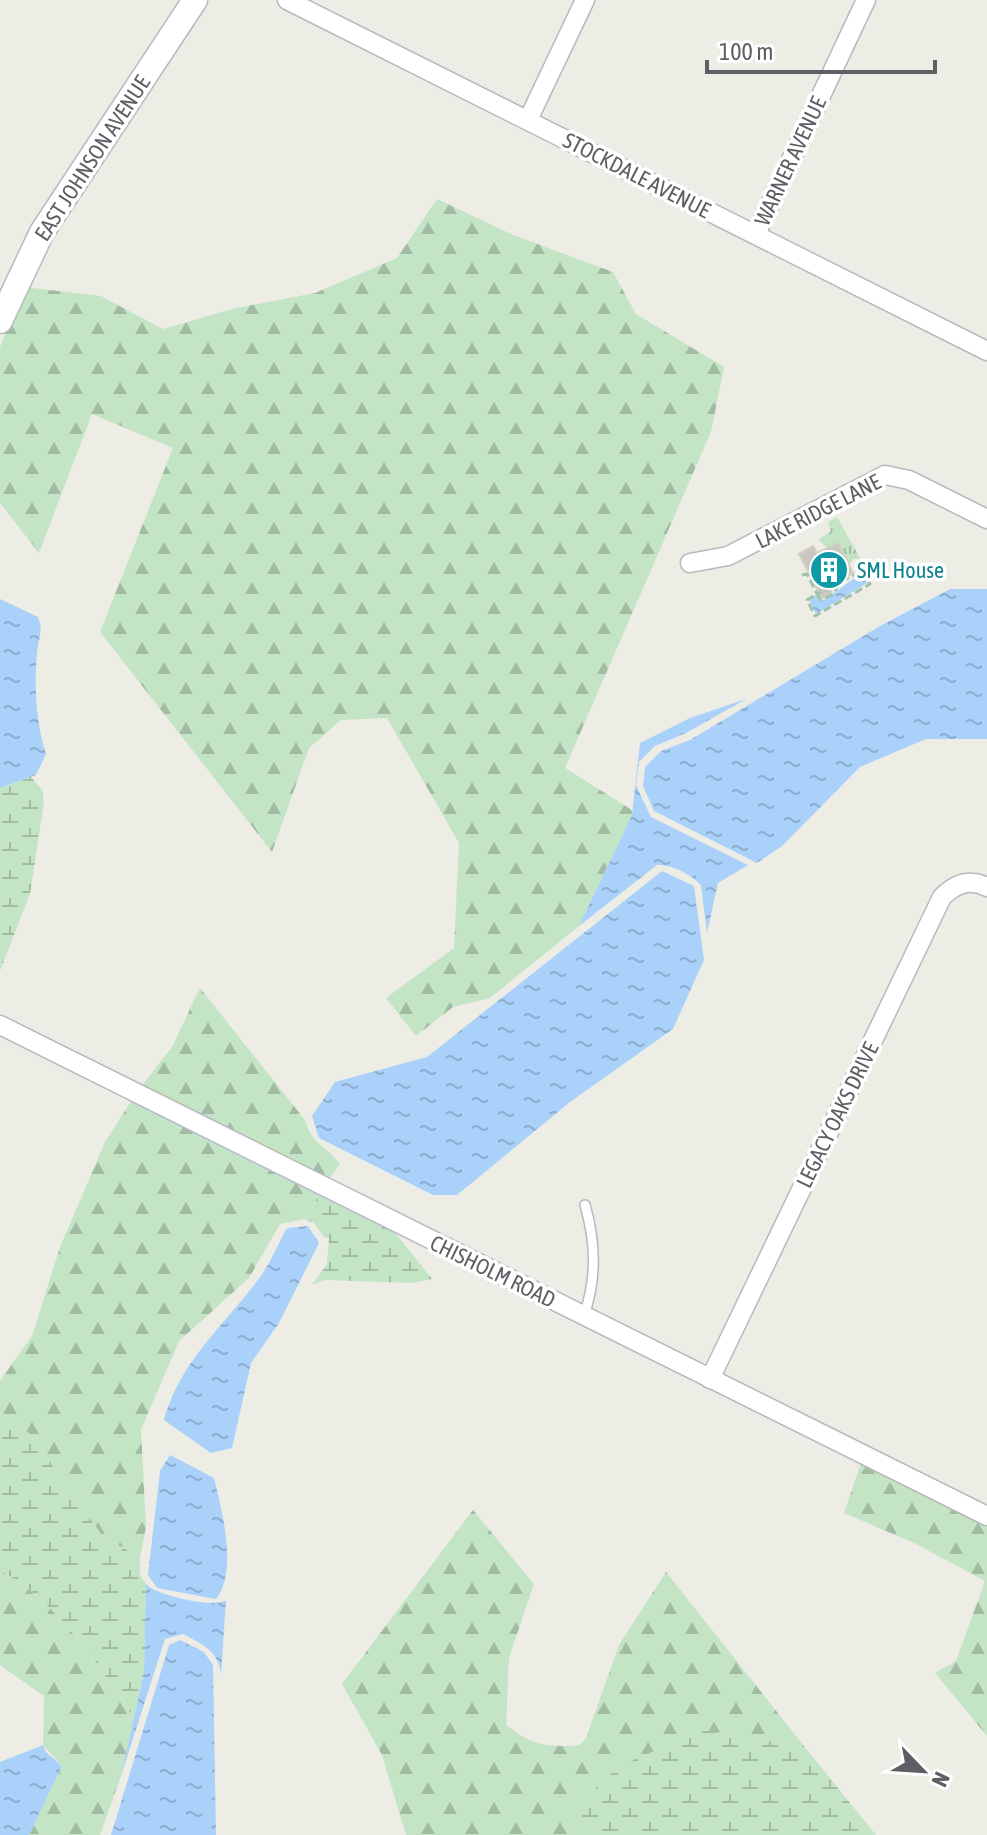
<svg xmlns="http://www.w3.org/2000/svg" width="987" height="1835" viewBox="0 0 987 1835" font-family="'Asap Condensed',sans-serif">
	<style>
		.grass { fill: url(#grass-tufts) }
		.forest { fill: url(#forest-firs) }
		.wetland { fill: url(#wetland-marsh) }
		.water { fill: url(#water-ripples) }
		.building { fill: #cac7c2; stroke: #d2cfc3; stroke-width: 2 }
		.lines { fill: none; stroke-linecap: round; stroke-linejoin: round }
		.service-casing { stroke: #b7b9be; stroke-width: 12 }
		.minor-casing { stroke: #b7b9be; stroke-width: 21 }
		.secondary-casing { stroke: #b8bac0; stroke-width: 27 }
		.path { stroke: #9dc4ab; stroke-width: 3; stroke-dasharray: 8 4; stroke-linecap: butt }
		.service { stroke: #fff; stroke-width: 9 }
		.minor { stroke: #fff; stroke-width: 18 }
		.secondary { stroke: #fff; stroke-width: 24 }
		.labels { text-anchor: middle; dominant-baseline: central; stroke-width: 7; stroke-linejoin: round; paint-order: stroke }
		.street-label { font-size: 22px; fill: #5d5f64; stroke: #fff }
		.culture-label { font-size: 22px; fill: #0d838f; stroke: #fff; text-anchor: start }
	</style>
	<defs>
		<pattern id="grass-tufts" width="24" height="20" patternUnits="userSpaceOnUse" patternTransform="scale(2)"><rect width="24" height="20" fill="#c3e4c5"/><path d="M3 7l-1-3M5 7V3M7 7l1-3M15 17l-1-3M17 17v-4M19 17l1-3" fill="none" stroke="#a2bca4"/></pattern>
		<pattern id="forest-firs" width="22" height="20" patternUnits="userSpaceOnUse" patternTransform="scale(2)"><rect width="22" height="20" fill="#c3e4c5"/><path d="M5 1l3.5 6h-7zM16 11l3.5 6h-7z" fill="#a2bca4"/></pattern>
		<pattern id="wetland-marsh" width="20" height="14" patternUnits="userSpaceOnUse" patternTransform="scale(2)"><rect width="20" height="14" fill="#c3e4c5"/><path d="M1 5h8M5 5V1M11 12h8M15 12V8" fill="none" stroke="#a2bca4"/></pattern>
		<pattern id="water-ripples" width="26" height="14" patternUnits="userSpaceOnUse" patternTransform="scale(2)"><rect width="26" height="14" fill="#a9d1fa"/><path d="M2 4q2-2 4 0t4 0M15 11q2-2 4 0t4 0" fill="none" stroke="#8dadce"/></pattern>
	</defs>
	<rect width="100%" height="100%" fill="#eeede5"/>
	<path class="grass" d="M 837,517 L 865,567 L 859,570 L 859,559 L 853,559 L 849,565 L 838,543 L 828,548 L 818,540 L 831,531 L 828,522 Z"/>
	<g class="forest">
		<path d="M 437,199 L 513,235 L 613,272 L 636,314 L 724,367 L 711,432 L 565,768 L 632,810 L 632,815 L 579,926 L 490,998 L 453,1007 L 416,1036 L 386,998 L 454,948 L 459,843 L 387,718 L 341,720 L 309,748 L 272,852 L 100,632 L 173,448 L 92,414 L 39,553 L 0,503 L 0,347 L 24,287 L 101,296 L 163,329 L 232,309 L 315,293 L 397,258 Z"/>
		<path d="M 200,988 L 305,1120 C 311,1143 326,1146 340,1164 L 329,1180 L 141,1087 L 172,1047 Z"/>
		<path d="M 132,1100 L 321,1193 L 304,1219 L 280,1224 L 249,1278 L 179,1341 L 141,1430 L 146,1527 L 140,1557 L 103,1537 L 30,1434 L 0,1411 L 0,1381 L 32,1336 L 60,1247 L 105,1142 Z"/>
		<path d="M 861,1463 L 987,1525 L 987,1736 L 935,1673 L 956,1661 L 985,1581 L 914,1543 L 844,1513 Z"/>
		<path d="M 473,1510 L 534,1584 L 509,1658 L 506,1725 C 531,1745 547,1748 580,1745 L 586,1738 L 619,1645 L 666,1572 L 804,1746 L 702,1730 L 573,1809 L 586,1835 L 406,1835 L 382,1755 L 342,1684 Z"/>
		<path d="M 0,1570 C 61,1606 95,1660 134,1718 L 121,1776 L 100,1835 L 29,1835 L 62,1766 L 43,1745 L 44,1696 L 0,1665 Z"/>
	</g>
	<g class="wetland">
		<path d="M 31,777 L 42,790 L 44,802 L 30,894 L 0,971 L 0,788 Z"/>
		<path d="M 321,1193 L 392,1229 L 432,1279 L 411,1283 L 325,1280 L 313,1284 L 327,1264 L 329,1238 L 324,1237 L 314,1223 L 304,1219 Z"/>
		<path d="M 0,1411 L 30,1434 L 103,1537 L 140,1557 L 140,1575 L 146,1584 L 144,1673 L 134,1718 C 95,1660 61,1606 0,1570 Z"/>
		<path d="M 702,1730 L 804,1746 L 876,1835 L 586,1835 L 573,1809 L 620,1766 Z"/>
	</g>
	<g class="water">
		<path d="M 862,573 L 867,583 L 816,614 L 809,600 L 817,595 L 821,601 C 836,594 847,582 862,573 Z"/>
		<path d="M 950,589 L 987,589 L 987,739 L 926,739 L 860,767 L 782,846 L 757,863 L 654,811 L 643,786 L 645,767 L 661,751 L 690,740 L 880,626 Z"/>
		<path d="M 0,599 L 38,617 C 44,631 38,639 37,653 C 34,685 36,724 46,754 L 36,775 L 0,788 Z"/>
		<path d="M 746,699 L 686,733 L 655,746 L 639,762 L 636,785 L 651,817 L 748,865 L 718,883 L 707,933 L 701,886 C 693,875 671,864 657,865 L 579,926 L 632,815 L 640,743 L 690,718 Z"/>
		<path d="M 662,871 L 694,886 L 704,960 L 673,1029 L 570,1102 L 457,1195 L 433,1195 L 319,1138 L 312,1116 L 335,1082 L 427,1057 Z"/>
		<path d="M 308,1226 L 319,1243 L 279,1323 L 251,1363 L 232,1448 L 211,1453 L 164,1420 C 180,1360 225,1325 260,1277 C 271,1262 278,1244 287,1228 Z"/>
		<path d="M 170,1455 L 214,1478 C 222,1510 238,1572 216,1599 L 157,1588 L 148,1575 L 160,1471 Z"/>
		<path d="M 146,1584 C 155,1595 216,1609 226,1600 L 221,1675 C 219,1651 202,1644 183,1634 L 165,1639 L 121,1776 L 144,1673 Z"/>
		<path d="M 180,1640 L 204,1652 L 213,1665 L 216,1835 L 111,1835 L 169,1645 Z"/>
		<path d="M 43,1745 L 46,1752 L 62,1766 L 29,1835 L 0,1835 L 0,1762 Z"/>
	</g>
	<path class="building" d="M 838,543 L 853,573 L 829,586 L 832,594 L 822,598 L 799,554 L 813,546 L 817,553 Z"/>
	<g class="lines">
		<defs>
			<path id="service" d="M 584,1315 C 597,1278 596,1243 585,1205"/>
			<g id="minor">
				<path d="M 287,0 L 987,351"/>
				<path d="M 528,120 L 585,0"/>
				<path d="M 756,234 L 866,0"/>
				<path d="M 690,563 L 728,556 L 885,475 L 909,480 L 987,519"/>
				<path d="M 0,1025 L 987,1516"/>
				<path d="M 710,1379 L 942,897 C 955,884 969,878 987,887"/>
			</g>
			<path id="secondary" d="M 0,321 L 42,232 L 195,0"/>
		</defs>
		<use href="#service" class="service-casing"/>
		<use href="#minor" class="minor-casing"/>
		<use href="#secondary" class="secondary-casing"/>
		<g class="path">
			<path d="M 863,571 L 870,584 L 815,616 L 807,600 L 817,594 L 821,600 L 832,595 L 842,581 Z"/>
			<path d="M 802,575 L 807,574 L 817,594 L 836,585"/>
		</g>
		<use href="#service" class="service"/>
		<use href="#minor" class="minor"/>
		<use href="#secondary" class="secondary"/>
	</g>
	<defs>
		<symbol id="building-disc" viewBox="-11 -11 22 22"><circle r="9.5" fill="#0f9aa8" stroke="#fff"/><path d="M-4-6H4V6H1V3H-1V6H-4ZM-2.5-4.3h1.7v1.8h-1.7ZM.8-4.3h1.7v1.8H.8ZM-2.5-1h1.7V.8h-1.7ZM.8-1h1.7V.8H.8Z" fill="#fff"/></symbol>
	</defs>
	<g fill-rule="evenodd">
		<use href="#building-disc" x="807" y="548" width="44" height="44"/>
	</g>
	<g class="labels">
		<g class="street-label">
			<text transform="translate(92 158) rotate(-57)">EAST JOHNSON AVENUE</text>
			<text transform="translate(790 161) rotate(-65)">WARNER AVENUE</text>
			<text transform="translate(637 175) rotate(27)">STOCKDALE AVENUE</text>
			<text transform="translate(818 511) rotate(-27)">LAKE RIDGE LANE</text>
			<text transform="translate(837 1115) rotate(-64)">LEGACY OAKS DRIVE</text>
			<text transform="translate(493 1271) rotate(26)">CHISHOLM ROAD</text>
		</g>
		<g class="culture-label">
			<text x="857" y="570">SML House</text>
		</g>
	</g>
	<g transform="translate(923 1771) rotate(115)" stroke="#ffffff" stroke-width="6" paint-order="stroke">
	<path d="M0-6L14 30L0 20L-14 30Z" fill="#5d5f64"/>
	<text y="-12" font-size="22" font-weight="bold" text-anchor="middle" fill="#5d5f64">N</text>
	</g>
	<path d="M707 60v12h228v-12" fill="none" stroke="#5d5f64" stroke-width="4"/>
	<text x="719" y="60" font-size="24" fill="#5d5f64" stroke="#ffffff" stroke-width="6" paint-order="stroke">100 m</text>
</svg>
